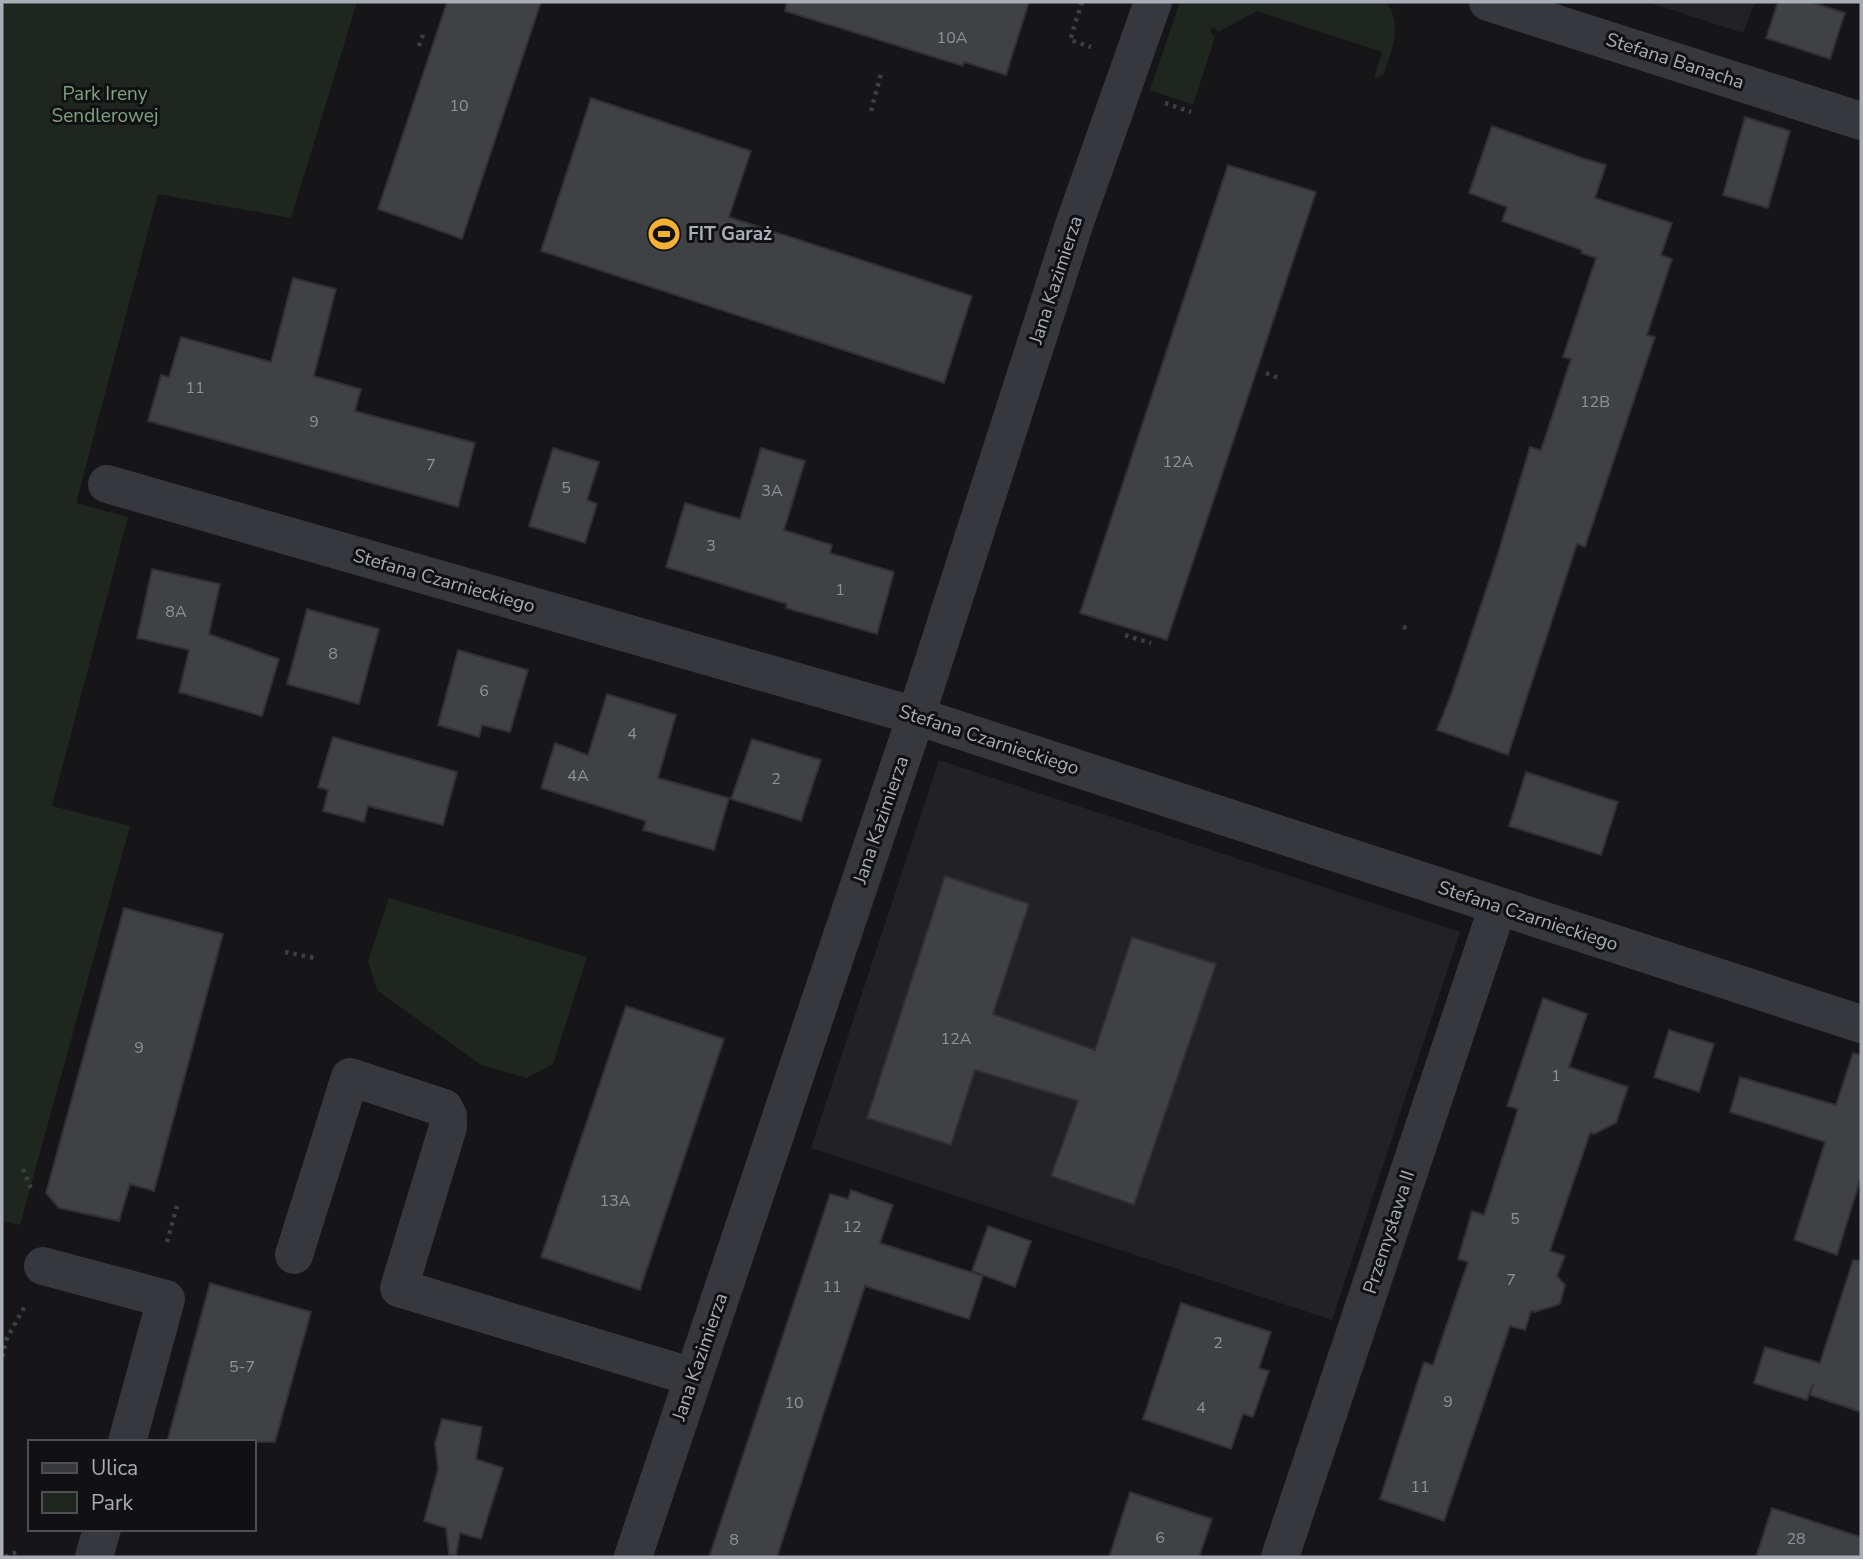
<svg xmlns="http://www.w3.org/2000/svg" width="1863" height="1559" viewBox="0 0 1863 1559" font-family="'Nunito Sans',sans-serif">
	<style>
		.built { fill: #222225 }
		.green { fill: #1e261f }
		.building { fill: #404145; stroke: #303034; stroke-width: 2 }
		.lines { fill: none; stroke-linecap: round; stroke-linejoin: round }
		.path { stroke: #3d3f44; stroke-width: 4.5; stroke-dasharray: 3.5 5; stroke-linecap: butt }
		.minor { stroke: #37383d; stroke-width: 38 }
		.labels { text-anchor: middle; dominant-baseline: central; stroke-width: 6; stroke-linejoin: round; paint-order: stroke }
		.number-label { font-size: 16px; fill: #8e929b }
		.street-label { font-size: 19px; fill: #a8adb8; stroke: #111113 }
		.park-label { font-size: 19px; fill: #7fa381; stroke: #111113 }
		.poi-label { font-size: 19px; font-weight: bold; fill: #a8adb8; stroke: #111113; text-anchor: start }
	</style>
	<rect width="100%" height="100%" fill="#161618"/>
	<g class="built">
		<path d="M 1647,2 L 1755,2 L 1743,33 Z"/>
		<path d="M 939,760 L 1460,932 L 1332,1320 L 811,1148 Z"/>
	</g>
	<g class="green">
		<path d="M 2,2 L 357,2 L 291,218 L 158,194 L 76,503 L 128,517 L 52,806 L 130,826 L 20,1225 L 2,1221 Z"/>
		<path d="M 1180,2 L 1386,2 C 1403,25 1392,48 1384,74 L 1374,79 L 1382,52 L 1257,11 L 1218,32 L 1214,27 L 1210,31 L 1215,37 L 1193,105 L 1150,90 Z"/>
		<path d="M 389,898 L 587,957 L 553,1064 L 527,1078 L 481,1065 L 377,990 L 368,961 Z"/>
	</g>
	<g class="building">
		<path d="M 447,2 L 541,2 L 462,239 L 378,209 Z"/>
		<path d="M 787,2 L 1029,2 L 1006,75 L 964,62 L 963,66 L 785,11 Z"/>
		<path d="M 1778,2 L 1811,2 L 1845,13 L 1830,59 L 1766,38 Z"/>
		<path d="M 591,98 L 751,151 L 729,217 L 972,296 L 944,383 L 541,251 Z"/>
		<path d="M 1745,117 L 1790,131 L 1768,208 L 1723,195 Z"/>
		<path d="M 1492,126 L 1585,159 L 1606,165 L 1595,198 L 1672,223 L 1661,255 L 1672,259 L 1647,335 L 1655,337 L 1585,547 L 1577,544 L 1508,755 L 1437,730 L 1452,692 L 1496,560 L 1530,447 L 1541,450 L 1571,359 L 1563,357 L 1596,258 L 1581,253 L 1582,250 L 1502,221 L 1507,207 L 1469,193 Z"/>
		<path d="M 1228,165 L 1316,192 L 1167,640 L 1080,613 Z"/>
		<path d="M 293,278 L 336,289 L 314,376 L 361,389 L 355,411 L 475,443 L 458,507 L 148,421 L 161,375 L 169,377 L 181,337 L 271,362 Z"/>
		<path d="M 553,448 L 599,462 L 587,500 L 597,504 L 585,543 L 529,526 Z"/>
		<path d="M 761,448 L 805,461 L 784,530 L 832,545 L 830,553 L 894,572 L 877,634 L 786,608 L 787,604 L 666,567 L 685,503 L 740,519 Z"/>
		<path d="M 152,569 L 220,584 L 209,634 L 279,659 L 262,716 L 179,692 L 189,650 L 137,638 Z"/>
		<path d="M 307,609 L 379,629 L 359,704 L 287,684 Z"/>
		<path d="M 458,650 L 528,670 L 510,732 L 482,725 L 479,737 L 438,725 Z"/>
		<path d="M 607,694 L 676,715 L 658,778 L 729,798 L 714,850 L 643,830 L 646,821 L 541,788 L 555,743 L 588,755 Z"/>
		<path d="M 333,737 L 457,772 L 443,825 L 368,806 L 364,822 L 323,811 L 328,790 L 318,787 Z"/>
		<path d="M 752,739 L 821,760 L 801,821 L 731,799 Z"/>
		<path d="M 1526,772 L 1618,802 L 1601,855 L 1509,826 Z"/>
		<path d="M 945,876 L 1029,904 L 993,1014 L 1095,1050 L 1132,937 L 1216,964 L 1134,1205 L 1051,1176 L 1078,1101 L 975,1070 L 951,1145 L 867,1118 Z"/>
		<path d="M 124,908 L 223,934 L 154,1191 L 130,1184 L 119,1221 L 59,1208 L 46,1193 Z"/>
		<path d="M 1543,998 L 1587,1014 L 1569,1067 L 1628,1087 L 1616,1123 L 1594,1134 L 1590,1133 L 1550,1251 L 1565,1256 L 1557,1276 L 1565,1285 L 1560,1304 L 1535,1312 L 1531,1311 L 1525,1330 L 1510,1326 L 1444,1521 L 1380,1499 L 1424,1362 L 1433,1365 L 1468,1262 L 1458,1259 L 1472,1211 L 1484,1215 L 1518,1109 L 1507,1106 Z"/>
		<path d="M 626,1006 L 724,1039 L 640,1290 L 541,1257 Z"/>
		<path d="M 1669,1030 L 1714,1044 L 1699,1092 L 1654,1077 Z"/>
		<path d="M 1853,1053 L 1861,1055 L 1861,1177 L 1837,1255 L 1794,1240 L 1825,1142 L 1730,1112 L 1740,1077 L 1836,1105 Z"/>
		<path d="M 851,1190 L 893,1205 L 880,1243 L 983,1276 L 969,1319 L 865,1286 L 777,1557 L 709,1557 L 830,1194 L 848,1199 Z"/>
		<path d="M 988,1226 L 1031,1241 L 1015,1287 L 972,1271 Z"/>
		<path d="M 1853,1260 L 1861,1261 L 1861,1412 L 1810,1395 L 1813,1384 L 1807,1400 L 1754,1383 L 1765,1347 L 1820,1363 Z"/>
		<path d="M 210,1283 L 311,1312 L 275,1442 L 167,1442 Z"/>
		<path d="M 1181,1303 L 1271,1332 L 1259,1368 L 1269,1371 L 1253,1417 L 1243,1414 L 1231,1449 L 1143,1419 Z"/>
		<path d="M 442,1419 L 482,1427 L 476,1459 L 503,1468 L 481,1539 L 460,1533 L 456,1555 L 449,1555 L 446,1528 L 424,1521 L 438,1469 L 435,1443 Z"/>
		<path d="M 1130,1492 L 1212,1519 L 1199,1557 L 1109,1557 Z"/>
		<path d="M 1772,1508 L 1861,1537 L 1861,1557 L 1756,1557 Z"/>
	</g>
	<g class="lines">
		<g class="path">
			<path d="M 1082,2 L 1070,40 L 1091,47"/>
			<path d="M 419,46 L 424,32"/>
			<path d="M 1165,103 L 1191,112"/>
			<path d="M 871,111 L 882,70"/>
			<path d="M 1266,373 L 1281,379"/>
			<path d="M 1403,627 L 1411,629"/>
			<path d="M 1125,635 L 1151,643"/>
			<path d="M 285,952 L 315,958"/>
			<path d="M 23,1169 L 32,1191"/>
			<path d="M 167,1242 L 177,1206"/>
			<path d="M 2,1357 L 7,1338 L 25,1306"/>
			<path d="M 5,1557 L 19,1551"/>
		</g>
		<g class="minor">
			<path d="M 1488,2 L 1861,121"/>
			<path d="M 107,484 L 916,716 L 1861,1024"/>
			<path d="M 294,1255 L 350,1077 L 444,1108 L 448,1116 L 448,1127 L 399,1288 L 693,1377"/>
			<path d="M 43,1266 L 166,1299 L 127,1442"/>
			<path d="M 94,1557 L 102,1529"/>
			<path d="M 633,1557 L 916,716 L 1074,225 L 1153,2"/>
			<path d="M 1280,1557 L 1498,906"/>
		</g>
	</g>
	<defs>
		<symbol id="stadium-disc" viewBox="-11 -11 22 22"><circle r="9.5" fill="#f2b134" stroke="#111113"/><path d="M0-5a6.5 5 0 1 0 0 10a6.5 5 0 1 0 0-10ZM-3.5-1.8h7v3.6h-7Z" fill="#111"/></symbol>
	</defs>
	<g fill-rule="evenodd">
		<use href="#stadium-disc" x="645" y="215" width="38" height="38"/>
	</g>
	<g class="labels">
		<g class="number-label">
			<text x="952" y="38">10A</text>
			<text x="459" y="106">10</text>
			<text x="195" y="388">11</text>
			<text x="1595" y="402">12B</text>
			<text x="314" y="422">9</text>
			<text x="1178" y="462">12A</text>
			<text x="431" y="465">7</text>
			<text x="566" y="488">5</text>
			<text x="772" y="491">3A</text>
			<text x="711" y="546">3</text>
			<text x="840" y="590">1</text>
			<text x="176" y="612">8A</text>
			<text x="333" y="654">8</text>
			<text x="484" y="691">6</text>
			<text x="632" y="734">4</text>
			<text x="578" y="776">4A</text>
			<text x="776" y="779">2</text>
			<text x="956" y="1039">12A</text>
			<text x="139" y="1048">9</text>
			<text x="1556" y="1076">1</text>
			<text x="615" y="1201">13A</text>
			<text x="1515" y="1219">5</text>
			<text x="852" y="1227">12</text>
			<text x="1511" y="1280">7</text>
			<text x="832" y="1287">11</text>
			<text x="1218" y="1343">2</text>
			<text x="242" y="1367">5-7</text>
			<text x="1448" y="1402">9</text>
			<text x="794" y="1403">10</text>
			<text x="1201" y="1408">4</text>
			<text x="1420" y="1487">11</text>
			<text x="1160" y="1538">6</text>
			<text x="1796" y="1539">28</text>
			<text x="734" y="1540">8</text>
		</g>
		<g class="street-label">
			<text transform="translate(1675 61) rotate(18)">Stefana Banacha</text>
			<text transform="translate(1056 280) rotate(-72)">Jana Kazimierza</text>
			<text transform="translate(444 581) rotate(16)">Stefana Czarnieckiego</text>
			<text transform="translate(989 740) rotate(18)">Stefana Czarnieckiego</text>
			<text transform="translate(881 820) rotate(-71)">Jana Kazimierza</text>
			<text transform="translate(1528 916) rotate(18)">Stefana Czarnieckiego</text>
			<text transform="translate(1389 1232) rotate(-72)">Przemysława II</text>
			<text transform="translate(700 1357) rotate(-71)">Jana Kazimierza</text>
		</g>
		<g class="park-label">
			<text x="105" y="94">Park Ireny<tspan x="105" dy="22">Sendlerowej</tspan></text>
		</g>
		<g class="poi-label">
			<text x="688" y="234">FIT Garaż</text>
		</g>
	</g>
	<rect width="1863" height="1559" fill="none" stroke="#a8adb8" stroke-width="7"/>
	<rect x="28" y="1440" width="228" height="91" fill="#111113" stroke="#4d4f55" stroke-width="2"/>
	<rect x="42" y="1463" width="35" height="10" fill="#37383d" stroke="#4d4f55" stroke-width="2"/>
	<text x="91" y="1475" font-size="21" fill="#a8adb8">Ulica</text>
	<rect x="42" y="1492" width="35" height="21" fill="#1e261f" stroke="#4d4f55" stroke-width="2"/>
	<text x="91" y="1510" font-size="21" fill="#a8adb8">Park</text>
</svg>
